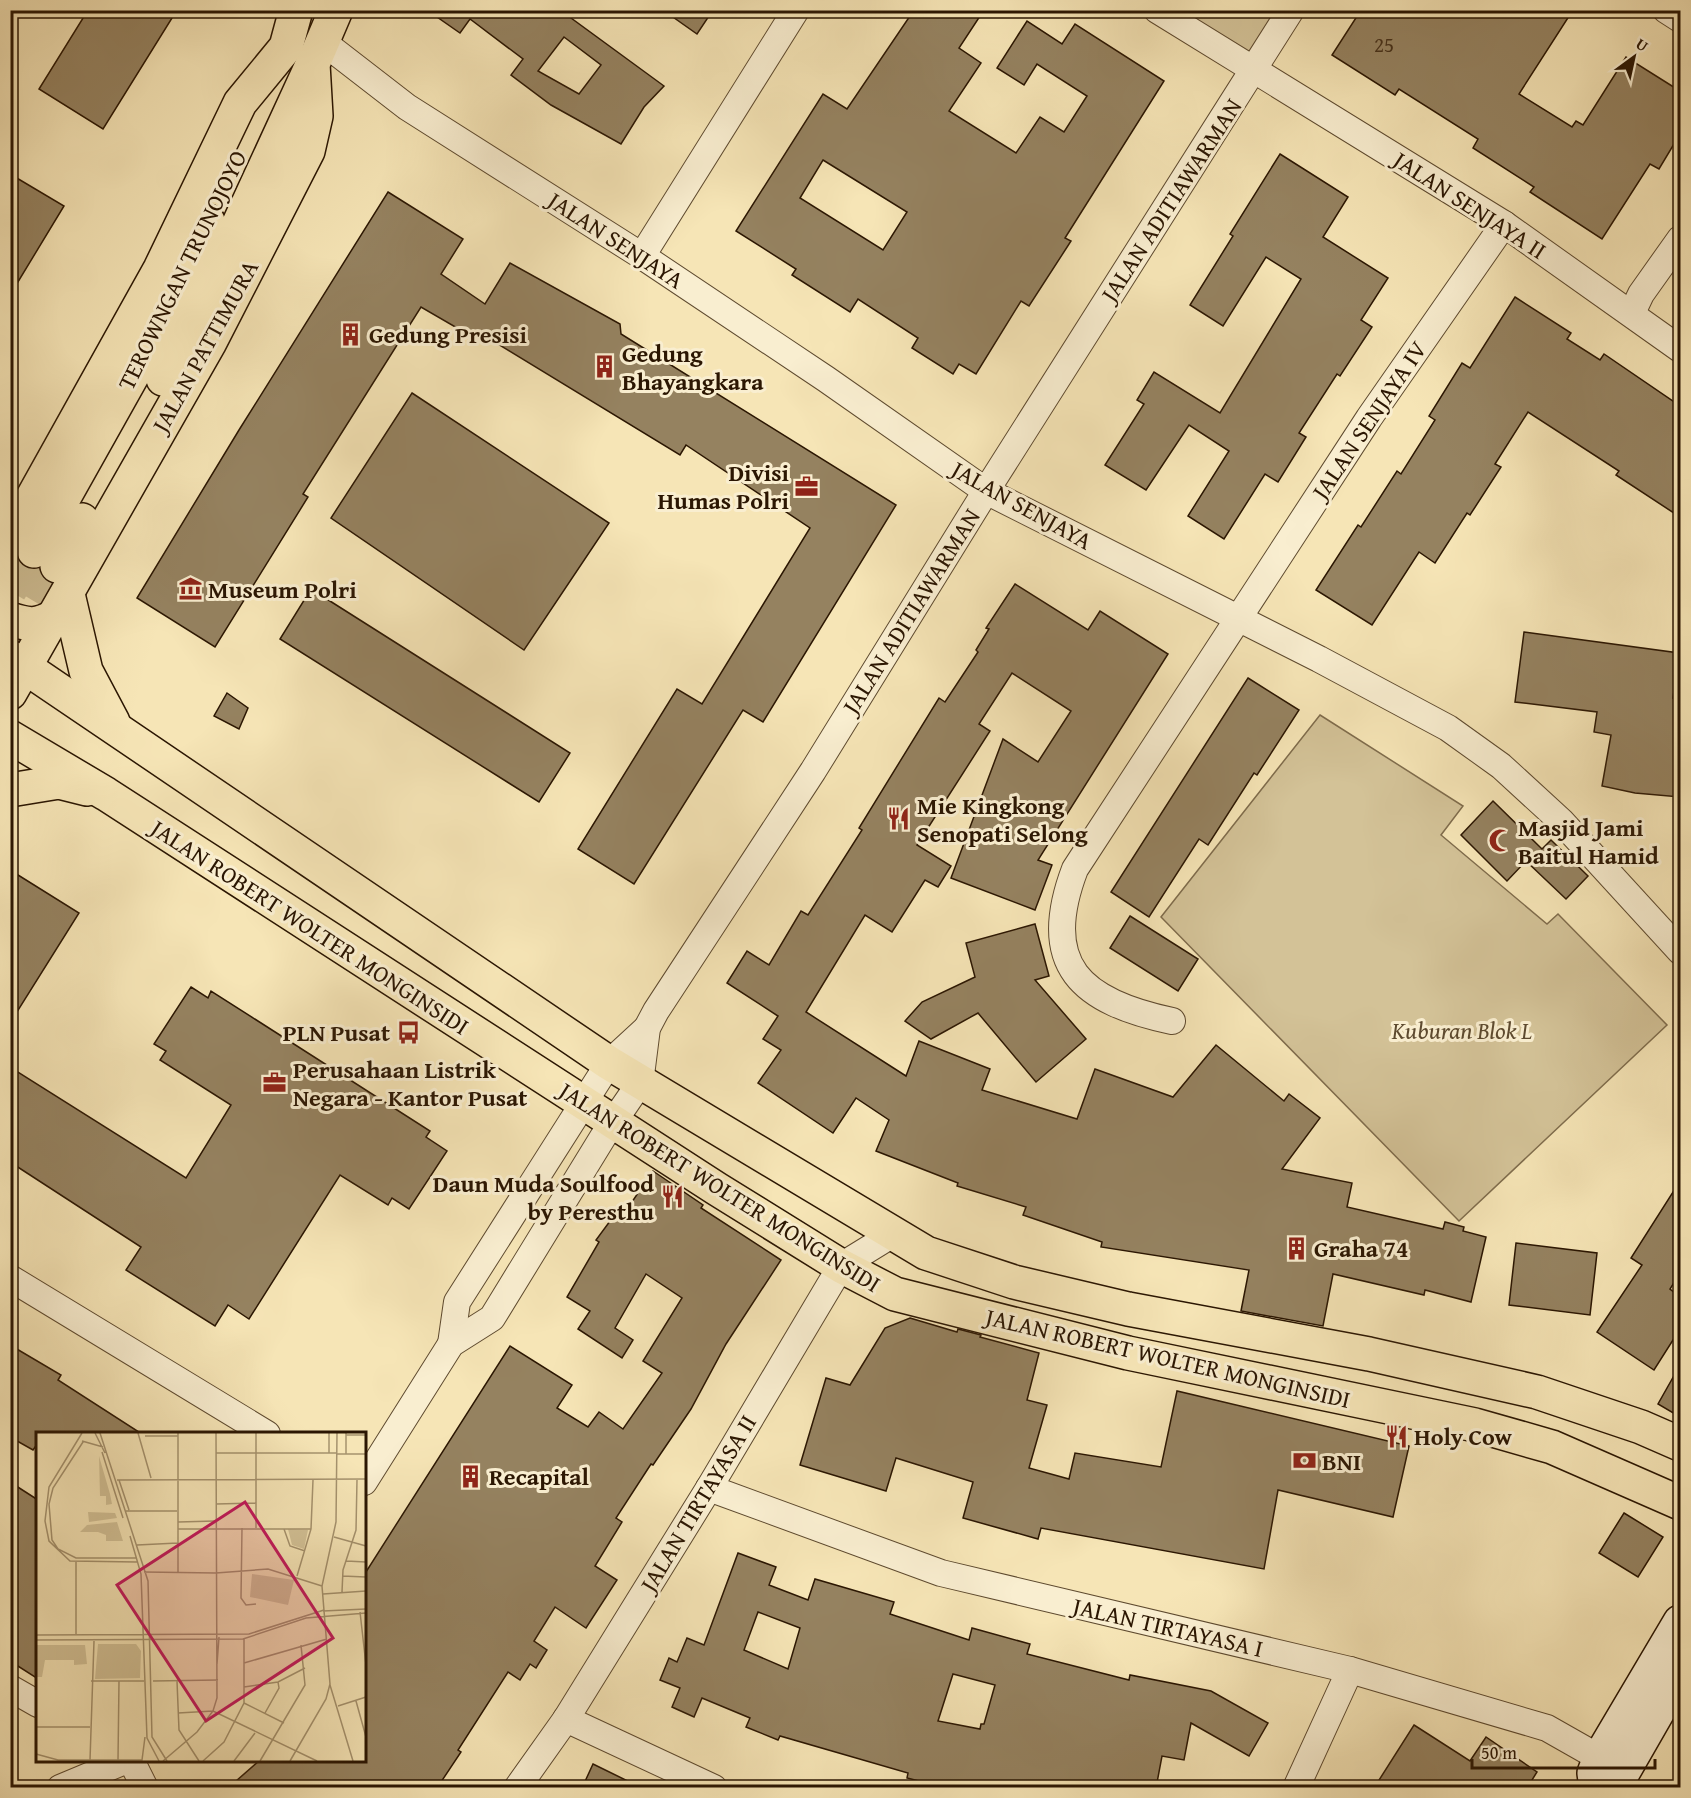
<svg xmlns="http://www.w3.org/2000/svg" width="1691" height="1798" viewBox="0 0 1691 1798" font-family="'Gentium Book Plus',serif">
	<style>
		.green { fill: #d3c297; stroke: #7f6c4c; stroke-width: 1.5 }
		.building { fill: #958260; stroke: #2b1602; stroke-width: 1.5; fill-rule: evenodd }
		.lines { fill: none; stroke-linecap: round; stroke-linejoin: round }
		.primary-tunnel { stroke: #cdbc92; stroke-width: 33; stroke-dasharray: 33 16; stroke-linecap: butt }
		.street-casing { stroke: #5e4a2f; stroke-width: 28 }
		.secondary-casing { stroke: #2b1602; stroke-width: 36 }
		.primary-casing { stroke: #2b1602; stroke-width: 36 }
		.street { stroke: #f9eed0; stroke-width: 26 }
		.secondary { stroke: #f9eed0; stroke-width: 33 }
		.primary { stroke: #f6e5b6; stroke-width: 33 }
		.labels { text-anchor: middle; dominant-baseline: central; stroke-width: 6; stroke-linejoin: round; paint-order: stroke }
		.number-label { font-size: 21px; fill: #46311a }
		.street-label { font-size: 24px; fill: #2b1602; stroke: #f9eed0 }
		.poi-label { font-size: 24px; font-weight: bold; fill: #2b1602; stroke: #f9eed0; text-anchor: start }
		.park-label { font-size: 24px; font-style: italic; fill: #5d4a2f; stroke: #f9eed0 }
		.inset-road { fill: none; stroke: #a5926e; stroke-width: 1.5 }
		.view { fill: #c2185b; fill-opacity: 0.15; stroke: #c2185b; stroke-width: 3 }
		.inset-edge { fill: none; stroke: #2b1602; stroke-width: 3 }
	</style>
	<rect width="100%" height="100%" fill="#f6e5b6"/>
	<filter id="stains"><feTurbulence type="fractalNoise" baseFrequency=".00333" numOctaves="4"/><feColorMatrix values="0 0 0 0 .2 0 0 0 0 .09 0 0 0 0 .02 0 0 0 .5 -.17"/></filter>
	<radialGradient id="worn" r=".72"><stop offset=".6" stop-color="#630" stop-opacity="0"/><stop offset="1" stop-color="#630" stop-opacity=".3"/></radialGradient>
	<g class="green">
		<path d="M 1277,10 L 1251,61 L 1173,11 Z"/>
		<path d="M 1320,715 L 1463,806 L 1441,835 L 1547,924 L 1558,914 L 1667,1025 L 1459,1221 L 1161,917 Z"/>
	</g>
	<g class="building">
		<path d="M 88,10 L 177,10 L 103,129 L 39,89 Z"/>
		<path d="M 427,10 L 560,10 L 664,86 L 644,107 L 621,144 L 551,105 L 511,75 L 523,59 L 470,19 L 460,33 ZM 564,37 L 601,65 L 579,94 L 538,71 Z"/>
		<path d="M 663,10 L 713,10 L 697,34 Z"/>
		<path d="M 914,10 L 984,10 L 959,48 L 981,63 L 949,111 L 1016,153 L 1040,117 L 1064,132 L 1087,96 L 1037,64 L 1024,85 L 997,68 L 1027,21 L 1062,44 L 1075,24 L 1164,81 L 1065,238 L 1071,241 L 1029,306 L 1021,301 L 976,374 L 959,364 L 953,374 L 912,348 L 918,338 L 858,299 L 850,312 L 792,275 L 796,269 L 736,231 L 823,94 L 847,109 ZM 823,160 L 907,212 L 883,250 L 800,198 Z"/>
		<path d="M 1361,10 L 1573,10 L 1519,94 L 1572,127 L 1576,121 L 1583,125 L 1626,57 L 1680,91 L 1680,134 L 1659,169 L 1650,164 L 1602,239 L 1530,192 L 1534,187 L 1473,148 L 1478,139 L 1399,89 L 1395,95 L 1332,55 Z"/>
		<path d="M 1280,154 L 1348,197 L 1323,237 L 1388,278 L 1361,320 L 1372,327 L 1340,376 L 1337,374 L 1299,433 L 1306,437 L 1278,482 L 1265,474 L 1224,539 L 1188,516 L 1229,451 L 1189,425 L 1146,490 L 1105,465 L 1144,404 L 1137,400 L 1154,372 L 1220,413 L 1301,279 L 1266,257 L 1223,326 L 1190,305 L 1233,236 L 1230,234 Z"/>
		<path d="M 10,174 L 64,206 L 10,295 Z"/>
		<path d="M 388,192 L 463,239 L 441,274 L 485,304 L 510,263 L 620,324 L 621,334 L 896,505 L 763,722 L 743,710 L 634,884 L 578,849 L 677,689 L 702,704 L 810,528 L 686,445 L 680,455 L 480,333 L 476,339 L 421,307 L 303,494 L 308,497 L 215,647 L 137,598 L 239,430 Z"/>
		<path d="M 1515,297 L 1571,333 L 1567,339 L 1600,360 L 1604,354 L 1680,406 L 1680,517 L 1616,475 L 1619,471 L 1528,412 L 1495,464 L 1501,467 L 1470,515 L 1467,513 L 1435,563 L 1419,552 L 1372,625 L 1316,590 L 1358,525 L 1361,527 L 1397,471 L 1401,474 L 1435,420 L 1429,416 L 1462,363 L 1470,368 Z"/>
		<path d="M 412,393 L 609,523 L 524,650 L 331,518 Z"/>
		<path d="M 1015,584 L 1088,630 L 1100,611 L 1168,654 L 1038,860 L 1052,865 L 1035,910 L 951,878 L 1003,739 L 1038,762 L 1071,711 L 1012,673 L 979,724 L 990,731 L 917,845 L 951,866 L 938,887 L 925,880 L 892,932 L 865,915 L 806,1012 L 906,1076 L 919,1041 L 990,1069 L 982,1090 L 1077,1119 L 1095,1069 L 1173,1097 L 1216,1045 L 1284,1101 L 1289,1094 L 1320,1118 L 1282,1169 L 1352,1183 L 1347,1207 L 1443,1229 L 1445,1222 L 1464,1227 L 1463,1231 L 1486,1237 L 1471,1302 L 1425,1290 L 1424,1295 L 1333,1274 L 1323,1326 L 1241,1311 L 1249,1270 L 1101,1247 L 1102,1242 L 1023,1215 L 1026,1207 L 957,1186 L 958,1183 L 876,1151 L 889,1120 L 856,1098 L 833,1133 L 758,1083 L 781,1050 L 763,1039 L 778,1016 L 727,983 L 747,951 L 769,965 L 801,911 L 808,915 L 862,830 L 859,828 L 939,698 L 945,702 L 978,652 L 976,650 L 989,629 L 986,628 Z"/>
		<path d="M 311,589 L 570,753 L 539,802 L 280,639 Z"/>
		<path d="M 1524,632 L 1679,653 L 1673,698 L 1680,699 L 1680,797 L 1635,793 L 1602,786 L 1611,735 L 1594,732 L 1597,712 L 1515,702 Z"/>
		<path d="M 1248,678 L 1299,710 L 1257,775 L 1254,773 L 1208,845 L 1199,839 L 1149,917 L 1111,892 Z"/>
		<path d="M 227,693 L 248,708 L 239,729 L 214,716 Z"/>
		<path d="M 1493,801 L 1542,849 L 1551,840 L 1588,876 L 1566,899 L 1526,861 L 1507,881 L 1461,835 Z"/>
		<path d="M 10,870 L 79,913 L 10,1023 Z"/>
		<path d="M 1130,916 L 1198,959 L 1178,991 L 1110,948 Z"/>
		<path d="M 1035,924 L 1049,976 L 1035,980 L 1086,1039 L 1036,1082 L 978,1013 L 931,1039 L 905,1021 L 922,1002 L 975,977 L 966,943 Z"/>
		<path d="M 191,987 L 208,998 L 211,991 L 430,1131 L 426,1137 L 447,1151 L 409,1209 L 392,1198 L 388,1205 L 340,1175 L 249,1319 L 228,1305 L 215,1326 L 126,1270 L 141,1247 L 10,1162 L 10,1067 L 186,1178 L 231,1105 L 160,1060 L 166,1051 L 154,1044 Z"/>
		<path d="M 653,1171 L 703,1205 L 701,1208 L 781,1260 L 726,1344 L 691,1409 L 653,1465 L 651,1464 L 616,1518 L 622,1522 L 595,1566 L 617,1580 L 586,1628 L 555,1607 L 534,1641 L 547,1650 L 536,1668 L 530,1664 L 520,1680 L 508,1672 L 458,1750 L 461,1752 L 437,1788 L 228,1788 L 259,1761 L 364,1761 L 364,1575 L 510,1346 L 572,1385 L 557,1408 L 588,1427 L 599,1412 L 623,1429 L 662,1373 L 643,1361 L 682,1298 L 646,1274 L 615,1328 L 633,1340 L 622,1358 L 578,1329 L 590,1311 L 567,1297 L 599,1242 L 596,1240 L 613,1217 L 619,1221 Z"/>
		<path d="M 1680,1181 L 1680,1273 L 1670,1289 L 1680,1297 L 1680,1329 L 1654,1370 L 1597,1332 L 1642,1265 L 1631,1258 Z"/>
		<path d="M 1516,1243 L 1597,1253 L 1590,1315 L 1509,1305 Z"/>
		<path d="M 910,1318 L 957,1332 L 958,1329 L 981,1335 L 980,1337 L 1039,1353 L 1027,1400 L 1047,1405 L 1029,1468 L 1069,1479 L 1075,1453 L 1161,1467 L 1177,1391 L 1409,1446 L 1393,1517 L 1278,1490 L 1264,1569 L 1041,1528 L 1038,1539 L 963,1518 L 973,1482 L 896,1458 L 886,1491 L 800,1465 L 826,1378 L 850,1385 L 885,1328 Z"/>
		<path d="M 10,1345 L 61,1375 L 58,1380 L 142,1434 L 38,1434 L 38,1443 L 33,1450 L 10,1437 Z"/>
		<path d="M 1680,1365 L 1680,1417 L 1658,1404 Z"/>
		<path d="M 10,1482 L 38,1500 L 38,1679 L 10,1661 Z"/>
		<path d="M 1624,1513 L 1663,1537 L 1638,1577 L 1599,1553 Z"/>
		<path d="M 738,1553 L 776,1567 L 769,1585 L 808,1600 L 815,1579 L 894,1602 L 890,1614 L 969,1640 L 972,1628 L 1030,1644 L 1027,1654 L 1129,1680 L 1130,1675 L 1211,1691 L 1268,1723 L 1249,1756 L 1191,1723 L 1184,1760 L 1162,1756 L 1156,1788 L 947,1788 L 907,1778 L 908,1773 L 780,1736 L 778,1740 L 746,1727 L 750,1718 L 702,1698 L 694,1717 L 672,1707 L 680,1688 L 660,1680 L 669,1658 L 677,1662 L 687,1638 L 704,1645 ZM 758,1612 L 800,1628 L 788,1669 L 744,1650 ZM 953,1674 L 995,1685 L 984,1724 L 981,1724 L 980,1729 L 938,1721 Z"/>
		<path d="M 1414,1725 L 1470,1761 L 1486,1737 L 1537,1772 L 1527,1788 L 1374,1788 Z"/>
		<path d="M 593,1764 L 642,1788 L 582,1788 Z"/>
	</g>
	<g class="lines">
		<g class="primary-tunnel">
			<path d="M 10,591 L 34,551"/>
			<path d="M 10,644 L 57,566"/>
		</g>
		<defs>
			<g id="street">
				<path d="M 1157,10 L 1504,224 L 1680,349"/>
				<path d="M 1666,10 L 1680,19"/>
				<path d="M 323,42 L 407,107 L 642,256 L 826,379 L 986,491 L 1319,659 L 1448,728 L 1501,766 L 1561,821 L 1680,951"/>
				<path d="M 642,256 L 796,10"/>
				<path d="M 1632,313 L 1641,294 L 1680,239"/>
				<path d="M 1172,1021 C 1082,1002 1038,966 1075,869 L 1369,418 L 1504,224"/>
				<path d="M 10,1278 L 267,1434"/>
				<path d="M 451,1344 L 457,1302 L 609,1063 L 647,1028"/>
				<path d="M 364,1482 L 451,1344 L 492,1318 L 603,1137 L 640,1083 L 647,1028 L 656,1011 L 813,771 L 986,491 L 1291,10"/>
				<path d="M 709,1488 L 941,1573 L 1350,1670 L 1547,1728 L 1614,1766"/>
				<path d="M 10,1688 L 38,1704"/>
				<path d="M 566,1719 L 714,1788"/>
				<path d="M 131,1760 L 145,1788"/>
				<path d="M 60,1788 L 127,1760"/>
				<path d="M 517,1788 L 566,1719 L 709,1488 L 841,1266 L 893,1234"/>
				<path d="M 1296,1788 L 1350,1670"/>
			</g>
			<g id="secondary">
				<path d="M 1596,1788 L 1594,1773 L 1600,1757 L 1680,1622"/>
				<path d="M 1614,1788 L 1680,1673"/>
			</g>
			<g id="primary">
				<path d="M 163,379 L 188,334 L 312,65"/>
				<path d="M 10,538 L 160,269 L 240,103 L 286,47 L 296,10"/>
				<path d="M 34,551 L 163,321 L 208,221"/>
				<path d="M 57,566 L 82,520"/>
				<path d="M 68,594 L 86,671 L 113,722"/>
				<path d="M 10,619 C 28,625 37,626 53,617"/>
				<path d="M 10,657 L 609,1063 L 926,1253 L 1014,1282 L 1128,1309 L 1369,1354 L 1537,1392 L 1641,1427 L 1680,1444"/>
				<path d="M 10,693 L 210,342 L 308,151 L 316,116 L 313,64 L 336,10"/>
				<path d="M 10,737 L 106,794 L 717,1189 L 841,1266 L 895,1294 L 1128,1353 L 1475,1425 L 1552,1447 L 1680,1503"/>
				<path d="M 10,790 L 59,782 L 87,789"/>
			</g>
		</defs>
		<use href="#street" class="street-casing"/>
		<use href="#secondary" class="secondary-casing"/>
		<use href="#primary" class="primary-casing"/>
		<use href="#street" class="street"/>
		<use href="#secondary" class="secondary"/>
		<use href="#primary" class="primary"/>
	</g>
	<defs>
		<symbol id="building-bare" viewBox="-9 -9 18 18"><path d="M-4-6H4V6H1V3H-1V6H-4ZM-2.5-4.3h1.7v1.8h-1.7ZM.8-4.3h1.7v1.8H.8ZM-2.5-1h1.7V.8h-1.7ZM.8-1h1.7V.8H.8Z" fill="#8f2418" stroke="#f9eed0" stroke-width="2.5" paint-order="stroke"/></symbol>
		<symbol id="office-bare" viewBox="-9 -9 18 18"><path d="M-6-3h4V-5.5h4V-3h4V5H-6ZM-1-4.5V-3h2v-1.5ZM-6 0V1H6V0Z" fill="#8f2418" stroke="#f9eed0" stroke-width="2.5" paint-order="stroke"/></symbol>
		<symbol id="museum-bare" viewBox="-9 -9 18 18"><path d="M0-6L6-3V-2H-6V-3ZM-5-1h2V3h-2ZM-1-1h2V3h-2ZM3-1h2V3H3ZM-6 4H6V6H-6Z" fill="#8f2418" stroke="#f9eed0" stroke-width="2.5" paint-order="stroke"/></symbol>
		<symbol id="restaurant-bare" viewBox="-9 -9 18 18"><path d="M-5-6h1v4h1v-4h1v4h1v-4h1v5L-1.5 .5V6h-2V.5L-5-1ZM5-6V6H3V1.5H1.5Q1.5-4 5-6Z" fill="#8f2418" stroke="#f9eed0" stroke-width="2.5" paint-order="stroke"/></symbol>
		<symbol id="mosque-bare" viewBox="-9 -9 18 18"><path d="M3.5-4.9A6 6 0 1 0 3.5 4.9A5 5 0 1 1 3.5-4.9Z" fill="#8f2418" stroke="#f9eed0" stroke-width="2.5" paint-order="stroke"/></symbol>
		<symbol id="bus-bare" viewBox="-9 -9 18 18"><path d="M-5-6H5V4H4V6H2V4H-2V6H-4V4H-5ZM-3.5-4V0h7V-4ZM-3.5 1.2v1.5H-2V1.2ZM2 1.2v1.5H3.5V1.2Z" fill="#8f2418" stroke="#f9eed0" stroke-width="2.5" paint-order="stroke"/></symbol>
		<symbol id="bank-bare" viewBox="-9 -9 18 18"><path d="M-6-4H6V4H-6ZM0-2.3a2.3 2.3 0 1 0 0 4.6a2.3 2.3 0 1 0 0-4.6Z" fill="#8f2418" stroke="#f9eed0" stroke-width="2.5" paint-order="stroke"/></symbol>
	</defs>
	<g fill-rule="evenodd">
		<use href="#building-bare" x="334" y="318" width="33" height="33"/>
		<use href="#building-bare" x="588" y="350" width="33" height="33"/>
		<use href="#office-bare" x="790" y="470" width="33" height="33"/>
		<use href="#museum-bare" x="174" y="572" width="33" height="33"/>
		<use href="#restaurant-bare" x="882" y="802" width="33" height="33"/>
		<use href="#mosque-bare" x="1484" y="824" width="33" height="33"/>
		<use href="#bus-bare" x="392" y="1016" width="33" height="33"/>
		<use href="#office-bare" x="258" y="1066" width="33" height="33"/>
		<use href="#restaurant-bare" x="656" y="1180" width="33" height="33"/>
		<use href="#building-bare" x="1280" y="1232" width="33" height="33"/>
		<use href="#restaurant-bare" x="1380" y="1420" width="33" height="33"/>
		<use href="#bank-bare" x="1288" y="1444" width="33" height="33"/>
		<use href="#building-bare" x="454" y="1460" width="33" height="33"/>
	</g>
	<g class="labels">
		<g class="number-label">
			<text x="1384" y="44">25</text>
		</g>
		<g class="street-label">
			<text transform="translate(1171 200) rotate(-57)">JALAN ADITIAWARMAN</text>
			<text transform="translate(1470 205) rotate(33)">JALAN SENJAYA II</text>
			<text transform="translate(616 240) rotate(33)">JALAN SENJAYA</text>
			<text transform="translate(182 270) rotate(-64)">TEROWNGAN TRUNOJOYO</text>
			<text transform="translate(205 346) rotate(-61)">JALAN PATTIMURA</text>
			<text transform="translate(1369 420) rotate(-56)">JALAN SENJAYA IV</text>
			<text transform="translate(1022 505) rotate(29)">JALAN SENJAYA</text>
			<text transform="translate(911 611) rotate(-58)">JALAN ADITIAWARMAN</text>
			<text transform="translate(310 927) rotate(33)">JALAN ROBERT WOLTER MONGINSIDI</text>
			<text transform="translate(720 1187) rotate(32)">JALAN ROBERT WOLTER MONGINSIDI</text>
			<text transform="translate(1168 1358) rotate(13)">JALAN ROBERT WOLTER MONGINSIDI</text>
			<text transform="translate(698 1503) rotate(-59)">JALAN TIRTAYASA II</text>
			<text transform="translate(1168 1627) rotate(13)">JALAN TIRTAYASA I</text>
		</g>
		<g class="poi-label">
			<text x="369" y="334">Gedung Presisi</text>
			<text x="622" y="353">Gedung<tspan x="622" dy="28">Bhayangkara</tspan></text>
			<text x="789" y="472" text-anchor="end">Divisi<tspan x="789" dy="28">Humas Polri</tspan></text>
			<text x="208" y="589">Museum Polri</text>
			<text x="917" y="805">Mie Kingkong<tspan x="917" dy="28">Senopati Selong</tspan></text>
			<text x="1518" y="827">Masjid Jami<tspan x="1518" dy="28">Baitul Hamid</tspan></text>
			<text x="390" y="1032" text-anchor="end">PLN Pusat</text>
			<text x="293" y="1069">Perusahaan Listrik<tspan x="293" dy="28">Negara - Kantor Pusat</tspan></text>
			<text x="654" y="1183" text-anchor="end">Daun Muda Soulfood<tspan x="654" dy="28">by Peresthu</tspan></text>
			<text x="1314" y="1248">Graha 74</text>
			<text x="1414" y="1436">Holy Cow</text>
			<text x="1322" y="1461">BNI</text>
			<text x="489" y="1476">Recapital</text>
		</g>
		<g class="park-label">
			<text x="1462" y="1030">Kuburan Blok L</text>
		</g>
	</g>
	<g transform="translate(36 1432)">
		<rect width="330" height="330" fill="#f6e5b6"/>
		<path d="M 63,24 L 74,62 L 76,72 L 70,73 L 70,64 L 64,64 ZM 52,80 L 79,81 L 81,86 L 53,90 ZM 81,90 L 87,109 L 70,109 L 70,103 L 62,100 L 44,100 L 51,93 ZM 252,97 L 272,98 L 268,117 L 256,113 ZM 216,142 L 258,148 L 252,173 L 214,165 ZM 62,212 L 100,212 L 105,219 L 104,246 L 59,247 ZM 0,213 L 49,213 L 51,232 L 38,233 L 38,228 L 9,228 L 6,245 L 0,245 Z" fill="#d3c297"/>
		<path class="inset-road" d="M 46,1 L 13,55 L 9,89 L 13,109 L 34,129 L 101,130M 59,1 L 69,21M 64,1 L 112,149 L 116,305 L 131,329M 102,1 L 115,46M 220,1 L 220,96M 310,1 L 310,22M 310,3 L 330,3M 109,4 L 142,4M 46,9 L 67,15M 47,10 L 17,56 L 13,72 L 16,108 L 22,117 L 40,126 L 100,126M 66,20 L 87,86M 180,21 L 301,21M 293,21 L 293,1M 301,22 L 330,22M 81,48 L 330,47M 83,48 L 93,78M 180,72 L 220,71M 90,79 L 141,79M 142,90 L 179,89M 206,96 L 205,166 L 210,173 L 220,172M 142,97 L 275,97M 248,97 L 254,114 L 269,119M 94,104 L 105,142 L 111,306 L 123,329M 298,105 L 330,114M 101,113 L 142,111M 310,129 L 330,130M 40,130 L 40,202M 108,140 L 180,141 L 232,137 L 286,154M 142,141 L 142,1M 261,144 L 275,97 L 277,48M 306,144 L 330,145M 306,160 L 307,138 L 320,98 L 321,48M 287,162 L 330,159M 287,179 L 330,177M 324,180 L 330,233M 0,203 L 213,202 L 288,178M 0,208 L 207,207 L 270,186 L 330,181M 208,231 L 291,207M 181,232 L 183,205M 55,249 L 108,249M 117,249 L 182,248M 141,249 L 143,298 L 163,329M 294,253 L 317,329M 208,255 L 242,250 L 269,236M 320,269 L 330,305M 208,271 L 248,291M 302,274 L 330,265M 142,281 L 177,279 L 281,329M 229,281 L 243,256 L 242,250M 0,295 L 54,295M 0,322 L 22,328 L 106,328 L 109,305M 54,328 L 58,209M 82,328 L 83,249M 127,329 L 161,300 L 177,279 L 181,266 L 180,1M 167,329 L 188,310 L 208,271 L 208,206M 198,329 L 219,301M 224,329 L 269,253 L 265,213M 254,329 L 290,267 L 294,252 L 286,154 L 300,90 L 301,1"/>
		<path class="view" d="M 209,70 L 297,206 L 170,289 L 81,153 Z"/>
		<rect width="330" height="330" class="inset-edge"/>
	</g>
	<rect width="1691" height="1798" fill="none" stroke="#f6e5b6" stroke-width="36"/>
	<rect x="12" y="12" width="1667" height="1774" fill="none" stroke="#2b1602" stroke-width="3"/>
	<rect x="18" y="18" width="1655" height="1762" fill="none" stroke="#2b1602" stroke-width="1.5"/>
	<g transform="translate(1634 57) rotate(33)" stroke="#f9eed0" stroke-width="4.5" paint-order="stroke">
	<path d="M0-4.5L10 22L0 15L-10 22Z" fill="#2b1602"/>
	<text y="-9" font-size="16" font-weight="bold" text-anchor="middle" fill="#2b1602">U</text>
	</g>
	<path d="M1472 1759v9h183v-9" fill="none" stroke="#2b1602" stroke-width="3"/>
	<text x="1481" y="1759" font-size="18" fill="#2b1602" stroke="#f9eed0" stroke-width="4.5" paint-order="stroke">50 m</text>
	<rect width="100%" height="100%" filter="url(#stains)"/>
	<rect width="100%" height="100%" fill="url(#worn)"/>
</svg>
